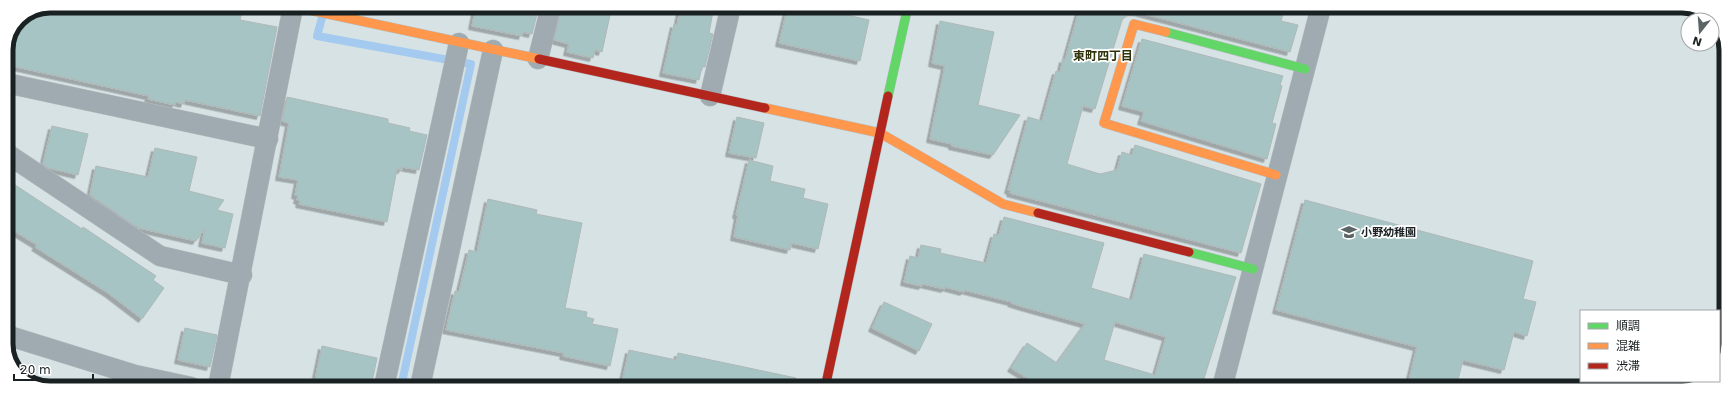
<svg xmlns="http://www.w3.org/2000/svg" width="1732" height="394" viewBox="0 0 1732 394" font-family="'DejaVu Sans','Noto Sans JP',sans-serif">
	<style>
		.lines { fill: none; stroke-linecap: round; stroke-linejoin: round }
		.stream { stroke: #a4caf0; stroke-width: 8 }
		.building { fill: #a6c4c4; stroke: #afb8b8; fill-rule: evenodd; filter: url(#shadow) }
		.street-casing { stroke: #b6bec0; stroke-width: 21 }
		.fast-casing { stroke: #b6bec0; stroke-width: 10 }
		.slow-casing { stroke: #b6bec0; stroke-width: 10 }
		.jam-casing { stroke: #b6bec0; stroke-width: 10 }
		.street { stroke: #9fabb1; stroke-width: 20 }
		.fast { stroke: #63d668; stroke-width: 9 }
		.slow { stroke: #ff974d; stroke-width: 9 }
		.jam { stroke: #b3261e; stroke-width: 9 }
		.labels { text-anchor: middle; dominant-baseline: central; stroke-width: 3.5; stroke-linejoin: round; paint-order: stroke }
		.poi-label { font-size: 11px; font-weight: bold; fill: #1a2122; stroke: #fff; text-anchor: start }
		.neighbourhood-label { font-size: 12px; font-weight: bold; fill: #2f3309; stroke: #fff }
		.rim { fill: none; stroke: #1a2122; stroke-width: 5 }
	</style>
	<defs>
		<filter id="shadow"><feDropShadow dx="-3.5" dy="3.5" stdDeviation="0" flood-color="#0004"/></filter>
	</defs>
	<rect width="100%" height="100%" fill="#d7e2e4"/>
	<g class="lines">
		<path class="stream" d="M 323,14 L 317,36 L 471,64 L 401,387"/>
	</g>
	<g class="building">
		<path d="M 50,6 L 214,6 L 242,12 L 240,20 L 277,27 L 260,116 L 185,100 L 184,104 L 176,102 L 175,105 L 148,99 L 149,96 L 12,66 L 14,57 L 6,55 L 6,50 L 19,19 Z"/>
		<path d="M 476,6 L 539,6 L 532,34 L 523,32 L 522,36 L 472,26 Z"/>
		<path d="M 562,6 L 612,6 L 602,52 L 595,50 L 593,58 L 567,52 L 569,44 L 554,40 Z"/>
		<path d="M 681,6 L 714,6 L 709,33 L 713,34 L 705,67 L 702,67 L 699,80 L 663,73 L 674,24 L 677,25 Z"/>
		<path d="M 788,6 L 808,6 L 869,20 L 860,61 L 779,43 Z"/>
		<path d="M 1080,7 L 1285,7 L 1281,21 L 1298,25 L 1290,52 L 1137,12 L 1131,12 L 1126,15 L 1122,20 L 1095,109 L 1083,106 L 1067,164 L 1100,174 L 1117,170 L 1122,152 L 1132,155 L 1135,145 L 1261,184 L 1241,253 L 1010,193 L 1011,191 L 1008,190 L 1028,117 L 1042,121 L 1056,71 L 1060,72 L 1063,59 L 1065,60 Z"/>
		<path d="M 940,21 L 994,32 L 978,105 L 1020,115 L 993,155 L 952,146 L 952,144 L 930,139 L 945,66 L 932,63 Z"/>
		<path d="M 1142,39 L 1283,76 L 1280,85 L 1282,86 L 1272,123 L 1276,124 L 1267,159 L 1141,121 L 1144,112 L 1122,106 Z"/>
		<path d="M 287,97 L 388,119 L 388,123 L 410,128 L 409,131 L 427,135 L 419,170 L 402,167 L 402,170 L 397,169 L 387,222 L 299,204 L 300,201 L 297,200 L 298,196 L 295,195 L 298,180 L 279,177 L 289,123 L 282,121 Z"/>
		<path d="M 737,117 L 764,123 L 756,158 L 729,153 Z"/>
		<path d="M 52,126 L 88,134 L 78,175 L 49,168 L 43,164 Z"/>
		<path d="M 155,148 L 197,157 L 189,191 L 224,200 L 217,210 L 233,214 L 225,248 L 202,243 L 205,228 L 196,241 L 139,228 L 90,195 L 96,166 L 148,177 Z"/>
		<path d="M 749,160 L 773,166 L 770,181 L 805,189 L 803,198 L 828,204 L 818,249 L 792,243 L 790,250 L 734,237 L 738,215 L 736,215 Z"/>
		<path d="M 6,179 L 82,229 L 83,227 L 156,276 L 153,280 L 164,288 L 142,319 L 108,293 L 35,247 L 37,245 L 6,226 Z"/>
		<path d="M 488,199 L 537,210 L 536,214 L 582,223 L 565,308 L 587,312 L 586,317 L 594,319 L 592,324 L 618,329 L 610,366 L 563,356 L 564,353 L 446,330 L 455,291 L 459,292 L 469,250 L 477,252 Z"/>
		<path d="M 1305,200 L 1533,261 L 1523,299 L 1536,302 L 1527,336 L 1514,332 L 1504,370 L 1463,360 L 1456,388 L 1407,388 L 1417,347 L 1276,310 Z"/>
		<path d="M 1004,217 L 1104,243 L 1091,288 L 1132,300 L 1144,254 L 1236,277 L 1201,388 L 1026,388 L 1029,379 L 1011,368 L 1027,343 L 1057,363 L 1085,324 L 1024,307 L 1011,303 L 1012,302 L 964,290 L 964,292 L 945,287 L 945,289 L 923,284 L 922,286 L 904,282 L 910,256 L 918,258 L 921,245 L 941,249 L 940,253 L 986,263 L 994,234 L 999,235 ZM 1115,322 L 1166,337 L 1155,375 L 1104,360 Z"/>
		<path d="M 884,302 L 932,324 L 919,351 L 872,328 Z"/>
		<path d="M 185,328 L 217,335 L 210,367 L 178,360 Z"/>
		<path d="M 322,346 L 377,358 L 371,387 L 350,387 L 315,380 Z"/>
		<path d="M 629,350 L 676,360 L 678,353 L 796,378 L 795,388 L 621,387 Z"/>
	</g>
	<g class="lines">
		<defs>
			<g id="street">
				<path d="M 538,59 L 551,6"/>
				<path d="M 6,83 L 268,139"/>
				<path d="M 710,96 L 731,6"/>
				<path d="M 6,153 L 160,256 L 242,275"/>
				<path d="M 6,335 L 135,375 L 191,387"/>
				<path d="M 218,387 L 293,7"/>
				<path d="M 384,387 L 459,43"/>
				<path d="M 420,387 L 493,50"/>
				<path d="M 1222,388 L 1321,7"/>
			</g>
			<g id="fast">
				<path d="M 1166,32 L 1305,69"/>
				<path d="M 888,96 L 908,6"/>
				<path d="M 1189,252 L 1253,269"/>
			</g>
			<g id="slow">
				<path d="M 291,6 L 539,59"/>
				<path d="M 1166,32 L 1134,24 L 1104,123 L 1276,175"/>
				<path d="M 765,108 L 880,133 L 1003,204 L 1038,213"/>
			</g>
			<g id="jam">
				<path d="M 539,59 L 765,108"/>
				<path d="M 1038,213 L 1189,252"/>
				<path d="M 825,388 L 888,96"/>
			</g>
		</defs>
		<use href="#street" class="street-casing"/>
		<use href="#fast" class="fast-casing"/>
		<use href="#slow" class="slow-casing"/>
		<use href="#jam" class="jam-casing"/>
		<use href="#street" class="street"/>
		<use href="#fast" class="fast"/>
		<use href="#slow" class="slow"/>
		<use href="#jam" class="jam"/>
	</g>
	<defs>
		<symbol id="school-bare" viewBox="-9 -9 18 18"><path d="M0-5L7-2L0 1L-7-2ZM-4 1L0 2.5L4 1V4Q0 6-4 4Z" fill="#5c6566" stroke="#fff" stroke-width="2.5" paint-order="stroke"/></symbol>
	</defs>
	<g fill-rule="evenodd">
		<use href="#school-bare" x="1338" y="221" width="22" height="22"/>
	</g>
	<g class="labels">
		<g class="poi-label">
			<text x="1361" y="232">小野幼稚園</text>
		</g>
		<g class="neighbourhood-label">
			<text x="1103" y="56">東町四丁目</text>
		</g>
	</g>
	<path d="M0 0H1732V394H0ZM50 13H1682A37 37 0 0 1 1719 50V344A37 37 0 0 1 1682 381H50A37 37 0 0 1 13 344V50A37 37 0 0 1 50 13Z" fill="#fff" fill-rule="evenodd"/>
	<path class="rim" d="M50 13H1682A37 37 0 0 1 1719 50V344A37 37 0 0 1 1682 381H50A37 37 0 0 1 13 344V50A37 37 0 0 1 50 13Z"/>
	<rect x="1580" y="310" width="140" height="72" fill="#ffffff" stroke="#a3a6a7"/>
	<rect x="1588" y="323" width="20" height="6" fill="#63d668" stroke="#a3a6a7"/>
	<text x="1616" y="330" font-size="12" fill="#1a2122">順調</text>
	<rect x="1588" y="343" width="20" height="6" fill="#ff974d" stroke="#a3a6a7"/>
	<text x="1616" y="350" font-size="12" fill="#1a2122">混雑</text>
	<rect x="1588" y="363" width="20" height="6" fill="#b3261e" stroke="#a3a6a7"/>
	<text x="1616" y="370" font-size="12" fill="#1a2122">渋滞</text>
	<g transform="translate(1700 32) rotate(197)"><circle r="19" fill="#ffffff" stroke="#a3a6a7"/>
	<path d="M0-3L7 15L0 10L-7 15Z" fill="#5c6566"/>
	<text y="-6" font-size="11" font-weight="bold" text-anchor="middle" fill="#1a2122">N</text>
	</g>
	<path d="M14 374v6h79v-6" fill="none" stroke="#1a2122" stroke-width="2"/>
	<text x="20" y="374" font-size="12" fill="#1a2122" stroke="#ffffff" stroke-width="3" paint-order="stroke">20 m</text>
</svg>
